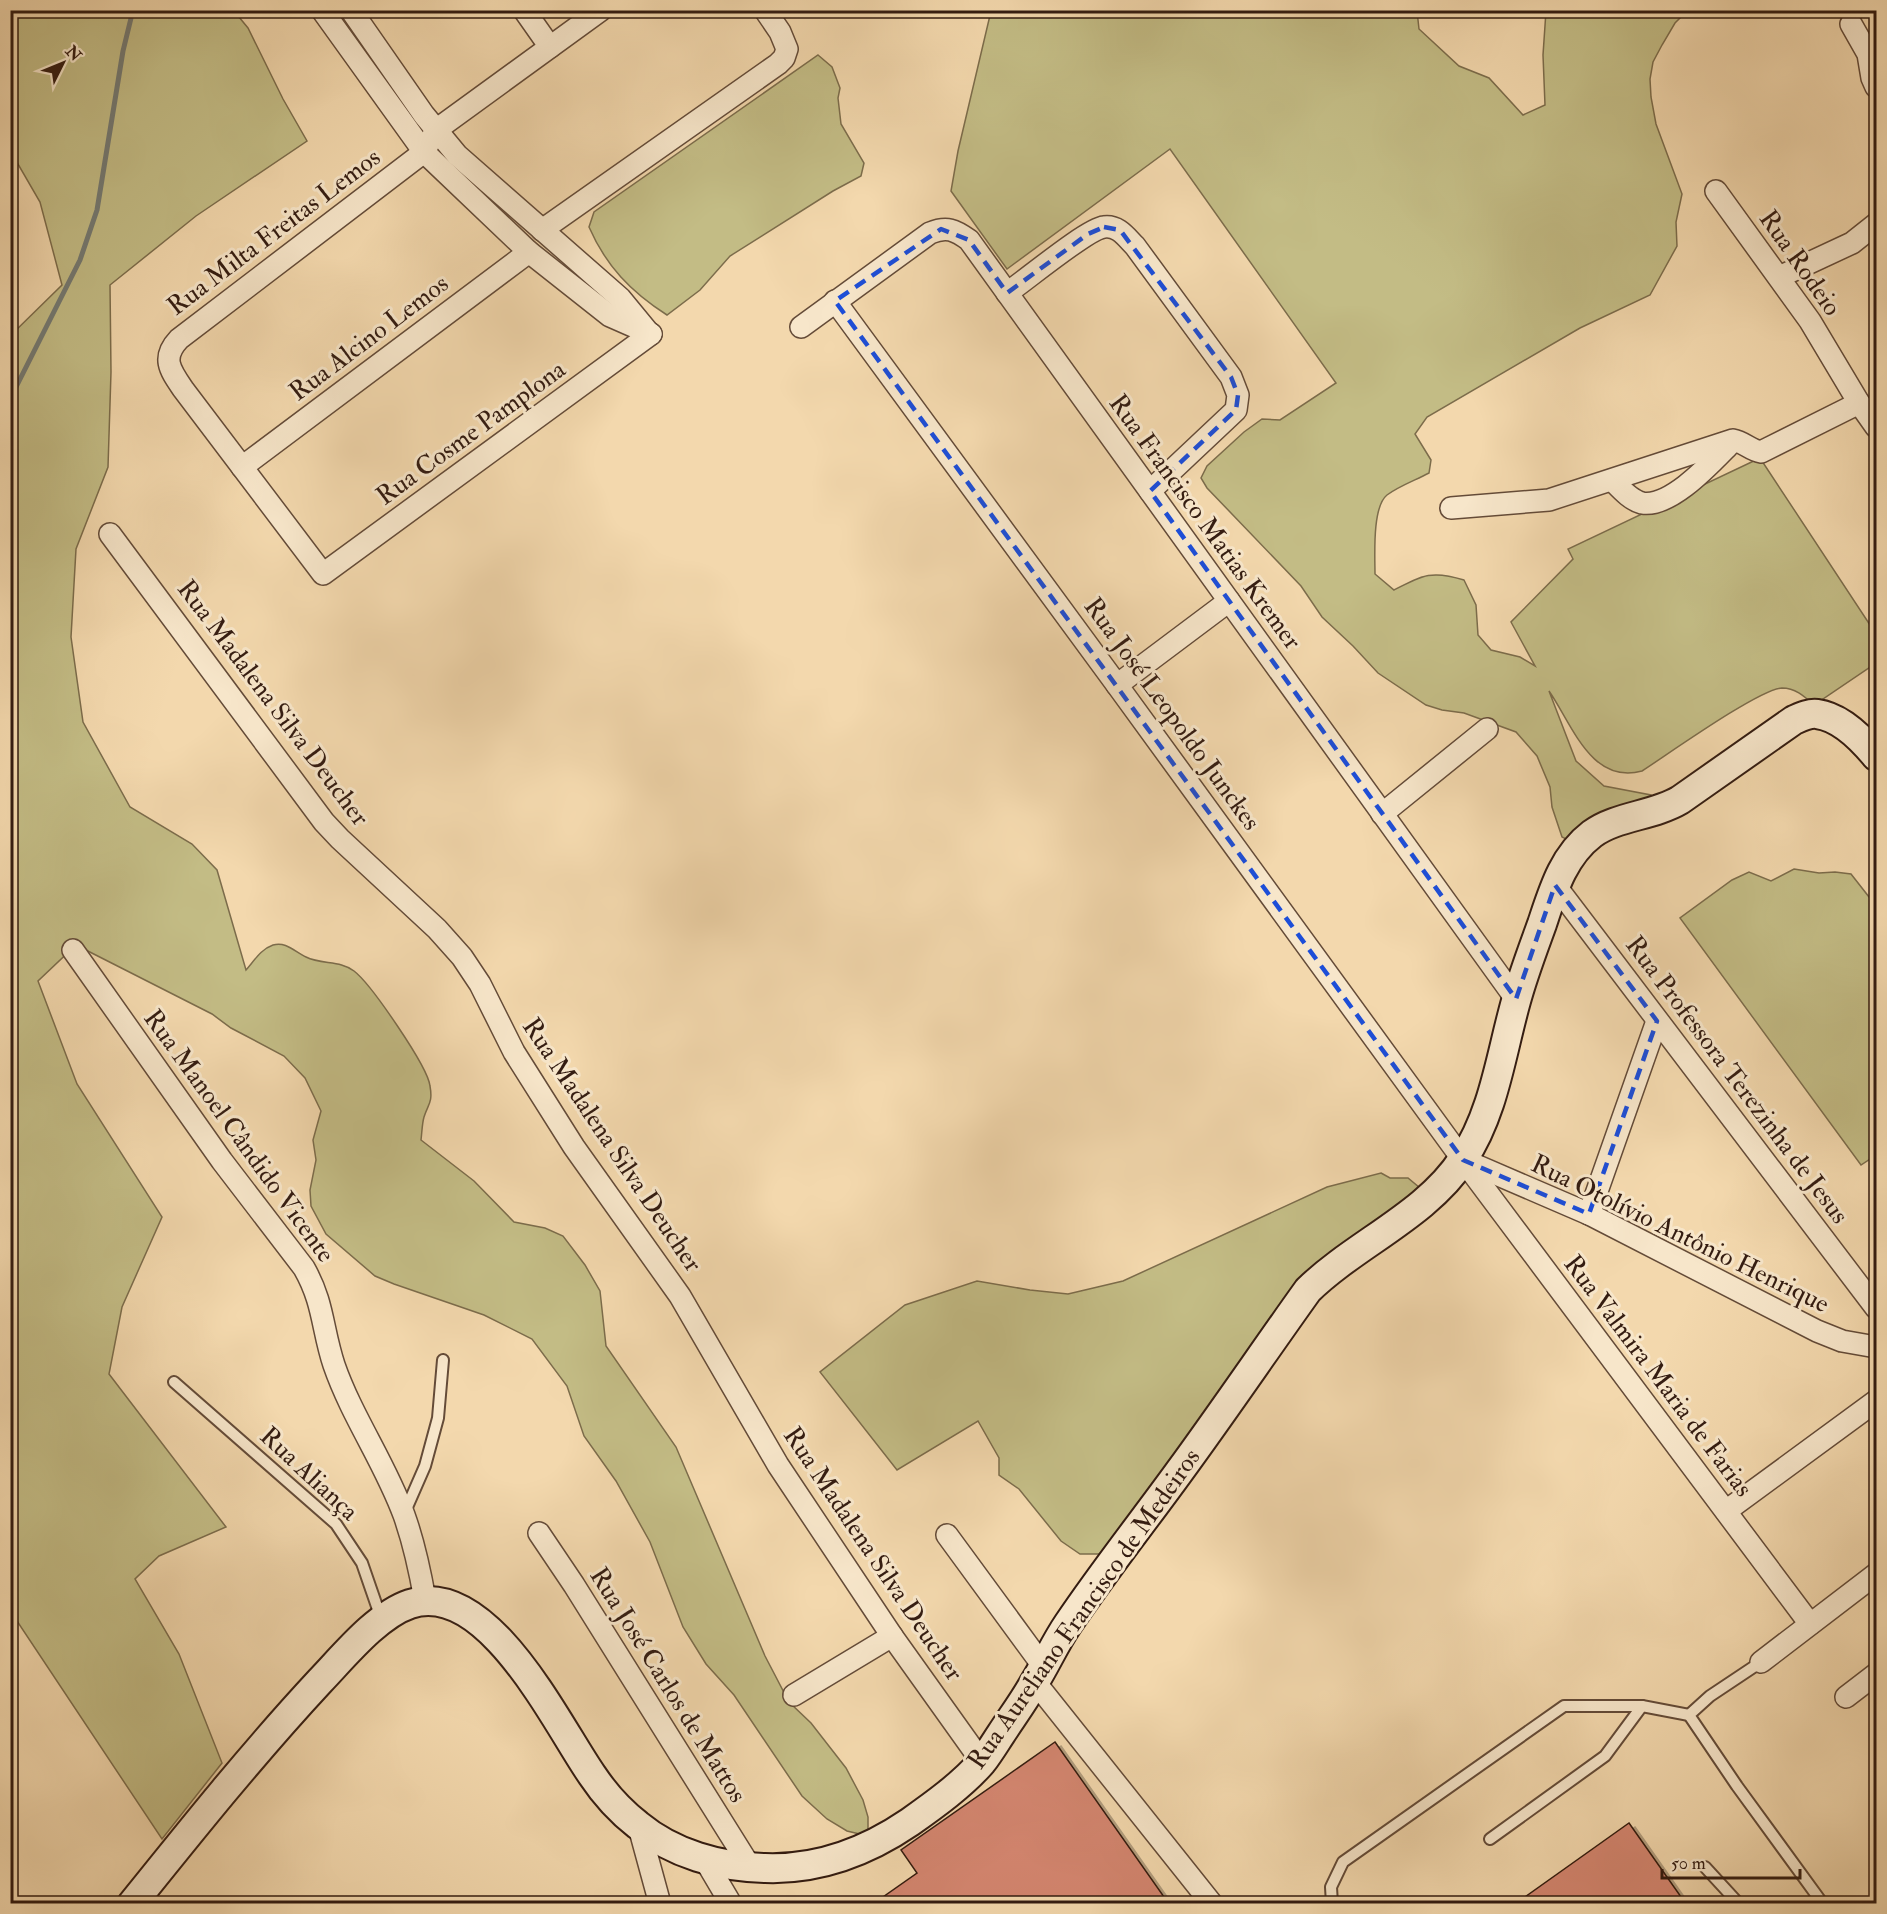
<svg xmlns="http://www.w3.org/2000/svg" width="1887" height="1914" viewBox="0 0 1887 1914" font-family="'IM FELL Double Pica',serif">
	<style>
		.green { fill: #c3bc85; stroke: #7c6c4b; stroke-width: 1.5 }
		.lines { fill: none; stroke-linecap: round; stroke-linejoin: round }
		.stream { stroke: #747a73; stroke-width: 5 }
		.building { fill: #d48670; stroke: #341c11; stroke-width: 1.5; filter: url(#shadow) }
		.lane-casing { stroke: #644b38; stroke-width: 14 }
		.street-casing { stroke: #644b38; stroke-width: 24 }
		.secondary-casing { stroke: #341c11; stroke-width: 32 }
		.lane { stroke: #f7e6ca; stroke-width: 10 }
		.street { stroke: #f7e6ca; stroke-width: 21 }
		.secondary { stroke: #f7e6ca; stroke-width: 28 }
		.marked { fill: none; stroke: #1d4ed8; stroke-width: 4.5; stroke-dasharray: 12 8; stroke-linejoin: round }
		.labels { text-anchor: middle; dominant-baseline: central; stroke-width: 6; stroke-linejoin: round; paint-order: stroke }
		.street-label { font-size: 26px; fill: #341c11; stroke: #f7e6ca }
	</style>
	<defs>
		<filter id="shadow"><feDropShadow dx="6" dy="4" stdDeviation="0" flood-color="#0004"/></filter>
	</defs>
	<rect width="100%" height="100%" fill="#f3d8ad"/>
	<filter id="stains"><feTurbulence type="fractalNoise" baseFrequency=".00333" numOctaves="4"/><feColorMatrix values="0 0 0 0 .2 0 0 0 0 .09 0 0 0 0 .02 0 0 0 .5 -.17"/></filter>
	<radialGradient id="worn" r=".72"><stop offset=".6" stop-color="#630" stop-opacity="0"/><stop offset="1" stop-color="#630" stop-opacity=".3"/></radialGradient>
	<g class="green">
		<path d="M 11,11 L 234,11 L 248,28 L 283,99 L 307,141 L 196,216 L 110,285 L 111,372 L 108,467 L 76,549 L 71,637 L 83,722 L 130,807 L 192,844 L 217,870 L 246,970 C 254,961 261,949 273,945 C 286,941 295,952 306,957 C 322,965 340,960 354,971 C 371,984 428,1067 430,1086 C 433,1103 428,1104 424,1117 C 422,1124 422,1132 421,1140 L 474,1181 L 514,1222 L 545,1228 L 563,1236 L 585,1265 L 600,1291 L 606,1346 L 676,1447 L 765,1656 L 789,1702 L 811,1723 L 846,1768 L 863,1800 L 868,1817 L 868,1836 L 847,1831 L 827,1819 L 802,1796 L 734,1695 L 706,1664 L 683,1627 L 650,1542 L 616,1481 L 584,1436 L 567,1386 L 532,1339 L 484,1315 L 394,1284 L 375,1276 L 326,1234 L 311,1206 L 310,1190 L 316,1160 L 313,1140 L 321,1111 L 305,1078 L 284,1056 L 231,1028 L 212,1014 L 76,945 L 38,981 L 77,1084 L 162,1217 L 122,1307 L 109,1374 L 226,1527 L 159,1556 L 135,1579 L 179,1654 L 222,1763 L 162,1839 L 11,1612 L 10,336 L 62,285 L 40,202 L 11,152 Z"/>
		<path d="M 991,11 L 1417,11 L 1419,29 L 1459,66 L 1489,78 L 1523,115 L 1545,105 L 1543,55 L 1546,11 L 1687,11 L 1675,23 L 1662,45 L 1653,62 L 1650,79 L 1651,97 L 1656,124 L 1682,194 L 1676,222 L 1677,246 L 1650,295 L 1580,328 L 1427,417 L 1415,434 L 1431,460 L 1429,473 C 1416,480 1399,486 1387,495 C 1372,507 1375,556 1375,574 L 1394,590 C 1423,575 1432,570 1464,580 L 1476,605 L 1478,635 L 1491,650 L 1520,657 L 1535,666 L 1511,622 L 1573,559 L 1568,549 L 1760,458 L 1876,634 L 1876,663 L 1814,705 C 1805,697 1796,688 1782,688 C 1759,689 1667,755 1642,771 C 1591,785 1572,724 1549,691 L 1576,761 L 1604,786 L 1651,795 L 1653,804 L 1570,841 L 1562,837 L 1552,807 L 1550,787 L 1537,756 L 1516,732 L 1464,713 L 1442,710 L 1426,705 L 1378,673 L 1353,646 L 1322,617 L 1301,586 L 1207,488 L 1201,478 L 1207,466 L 1244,432 L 1262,419 L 1280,420 L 1336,383 L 1170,149 L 1007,269 L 951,191 L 958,151 Z"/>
		<path d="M 818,55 L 832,67 L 840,88 L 838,98 L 841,124 L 864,163 L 861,176 L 833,191 L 730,256 L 700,290 L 667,315 C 631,292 606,266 589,227 L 594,212 Z"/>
		<path d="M 1794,869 L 1819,873 L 1835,872 L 1851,874 L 1873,902 L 1876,899 L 1876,1155 L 1861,1165 L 1680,918 L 1732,880 L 1749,872 L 1771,881 Z"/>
		<path d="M 1381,1173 L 1390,1178 L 1408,1178 L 1420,1188 L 1347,1248 L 1105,1554 L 1080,1554 L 1061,1541 L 1019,1489 L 999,1475 L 999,1458 L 978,1421 L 897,1470 L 820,1372 L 905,1305 L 977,1281 L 1030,1290 L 1068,1294 L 1123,1281 L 1327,1187 Z"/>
	</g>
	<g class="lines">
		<path class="stream" d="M 10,399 L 80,260 L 97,210 L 123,51 L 133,10"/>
	</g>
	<g class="building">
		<path d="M 1055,1742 L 1169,1904 L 873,1904 L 917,1873 L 901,1850 Z"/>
		<path d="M 1629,1823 L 1686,1904 L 1515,1904 Z"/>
	</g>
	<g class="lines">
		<defs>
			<g id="lane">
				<path d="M 174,1382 L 336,1524 L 362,1563 L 381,1618"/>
				<path d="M 404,1514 L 425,1466 L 438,1418 L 443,1360"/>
				<path d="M 1761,1662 L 1710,1696 L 1689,1715 L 1737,1786 L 1823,1904"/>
				<path d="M 1490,1839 L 1605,1756 L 1642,1706"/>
				<path d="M 1705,1867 L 1739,1904"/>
				<path d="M 1332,1904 L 1331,1887 L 1343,1862 L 1564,1706 L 1642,1706 L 1689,1715"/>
			</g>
			<g id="street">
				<path d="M 322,10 L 424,152 L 529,252 L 610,316 L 651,334"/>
				<path d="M 351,10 L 424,115 L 457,155 L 620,298 L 648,332"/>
				<path d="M 524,10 L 550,47"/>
				<path d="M 601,10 L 436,130 L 424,152 L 179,339 C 161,358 170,370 183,389 L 323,574 L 651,334"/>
				<path d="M 1851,24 L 1868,54 L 1872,78 L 1876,87"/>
				<path d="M 1716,191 L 1810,321 L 1859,403 L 1876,427"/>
				<path d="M 542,230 L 778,64 L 784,58 L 787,49 L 780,32 L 765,10"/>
				<path d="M 1779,277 L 1852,243 L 1876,224"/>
				<path d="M 1007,293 C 1025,281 1087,229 1104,227 C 1118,225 1126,237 1135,246 L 1231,377 L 1238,395 L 1236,410 L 1150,491"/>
				<path d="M 835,301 L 1117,685 L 1463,1160 L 1810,1624"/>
				<path d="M 801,327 L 930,233 C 947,226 955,230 969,240 L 1516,999"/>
				<path d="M 242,467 L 529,252"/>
				<path d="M 1612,480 C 1620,488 1630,500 1642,503 C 1671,508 1712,462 1731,443"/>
				<path d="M 1451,508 L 1549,500 L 1733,440 C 1744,442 1750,450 1761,452 L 1859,403"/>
				<path d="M 110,534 L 324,822 L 340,839 L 437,929 L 462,957 L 480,984 L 514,1052 L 574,1147 L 680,1296 L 778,1465 L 892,1636 L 982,1762"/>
				<path d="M 1117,685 L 1229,601"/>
				<path d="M 1382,814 L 1487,729"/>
				<path d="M 1555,885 L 1876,1308"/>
				<path d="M 73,950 L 222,1161 L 304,1268 C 324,1303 322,1329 334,1365 C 352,1417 385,1463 404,1515 C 414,1543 420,1571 425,1600"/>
				<path d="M 1466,1161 L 1589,1214 L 1817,1331 L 1842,1341 L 1876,1347"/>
				<path d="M 1589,1214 L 1657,1021"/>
				<path d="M 1726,1511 L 1876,1401"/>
				<path d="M 539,1533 L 574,1585 L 751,1868"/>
				<path d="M 947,1535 L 1043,1666"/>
				<path d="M 1761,1662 L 1876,1574"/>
				<path d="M 1035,1682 L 1212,1904"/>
				<path d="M 794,1695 L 892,1636"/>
				<path d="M 1846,1697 L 1876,1674"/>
				<path d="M 639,1827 L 660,1904"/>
				<path d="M 705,1860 L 731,1904"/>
			</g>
			<path id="secondary" d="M 132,1904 C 193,1828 254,1752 320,1681 C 344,1656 377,1615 410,1604 C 488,1578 557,1725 592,1775 C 604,1793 620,1811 638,1825 C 673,1854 720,1867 765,1868 C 818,1870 866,1852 910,1822 C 934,1805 962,1785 982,1762 C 989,1753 995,1743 1001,1734 C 1012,1717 1024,1701 1034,1683 C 1046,1664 1055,1643 1068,1624 C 1103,1572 1142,1523 1179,1472 C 1223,1412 1265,1350 1308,1290 C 1355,1244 1427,1215 1463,1159 C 1494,1113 1501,1054 1516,1001 C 1523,975 1533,949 1542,924 C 1553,891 1563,856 1592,834 C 1616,816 1653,816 1680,800 L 1794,720 C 1801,717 1809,713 1817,714 C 1841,717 1862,739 1876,756"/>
		</defs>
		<use href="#lane" class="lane-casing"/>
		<use href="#street" class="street-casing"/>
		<use href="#secondary" class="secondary-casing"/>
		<use href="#lane" class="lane"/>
		<use href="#street" class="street"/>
		<use href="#secondary" class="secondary"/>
	</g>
	<path class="marked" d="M 1104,227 L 1120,230 L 1231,377 L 1238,395 L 1236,410 L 1150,491 L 1516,999 L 1555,885 L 1657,1021 L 1589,1214 L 1463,1160 L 835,301 L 941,229 L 969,240 L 1007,293 L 1088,234 Z"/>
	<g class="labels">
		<g class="street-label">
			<text transform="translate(274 232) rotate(-37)">Rua Milta Freitas Lemos</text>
			<text transform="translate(1800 263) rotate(55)">Rua Rodeio</text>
			<text transform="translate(369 338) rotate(-37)">Rua Alcino Lemos</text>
			<text transform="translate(471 433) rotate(-36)">Rua Cosme Pamplona</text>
			<text transform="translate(1205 522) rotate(54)">Rua Francisco Matias Kremer</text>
			<text transform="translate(273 703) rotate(53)">Rua Madalena Silva Deucher</text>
			<text transform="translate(1172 714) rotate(54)">Rua José Leopoldo Junckes</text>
			<text transform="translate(1737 1080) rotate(53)">Rua Professora Terezinha de Jesus</text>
			<text transform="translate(239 1136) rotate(54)">Rua Manoel Cândido Vicente</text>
			<text transform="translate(612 1145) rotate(56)">Rua Madalena Silva Deucher</text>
			<text transform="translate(1680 1234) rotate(26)">Rua Otolívio Antônio Henrique</text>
			<text transform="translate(1658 1376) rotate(53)">Rua Valmira Maria de Farias</text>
			<text transform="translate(309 1474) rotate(43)">Rua Aliança</text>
			<text transform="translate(873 1554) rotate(56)">Rua Madalena Silva Deucher</text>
			<text transform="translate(1084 1609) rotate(-55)">Rua Aureliano Francisco de Medeiros</text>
			<text transform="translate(668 1685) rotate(58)">Rua José Carlos de Mattos</text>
		</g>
	</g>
	<rect width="1887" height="1914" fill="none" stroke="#f3d8ad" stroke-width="36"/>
	<rect x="12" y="12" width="1863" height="1890" fill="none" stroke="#341c11" stroke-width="3"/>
	<rect x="18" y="18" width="1851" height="1878" fill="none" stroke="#341c11" stroke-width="1.5"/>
	<g transform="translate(63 63) rotate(47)" stroke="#f7e6ca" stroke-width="4.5" paint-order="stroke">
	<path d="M0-4.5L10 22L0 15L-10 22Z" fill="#341c11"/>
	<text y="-9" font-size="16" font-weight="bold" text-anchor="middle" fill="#341c11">N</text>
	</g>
	<path d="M1662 1869v9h138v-9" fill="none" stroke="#341c11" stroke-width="3"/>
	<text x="1671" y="1869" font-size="18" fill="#341c11" stroke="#f7e6ca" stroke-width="4.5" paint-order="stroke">50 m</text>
	<rect width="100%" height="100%" filter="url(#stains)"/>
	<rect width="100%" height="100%" fill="url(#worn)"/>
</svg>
